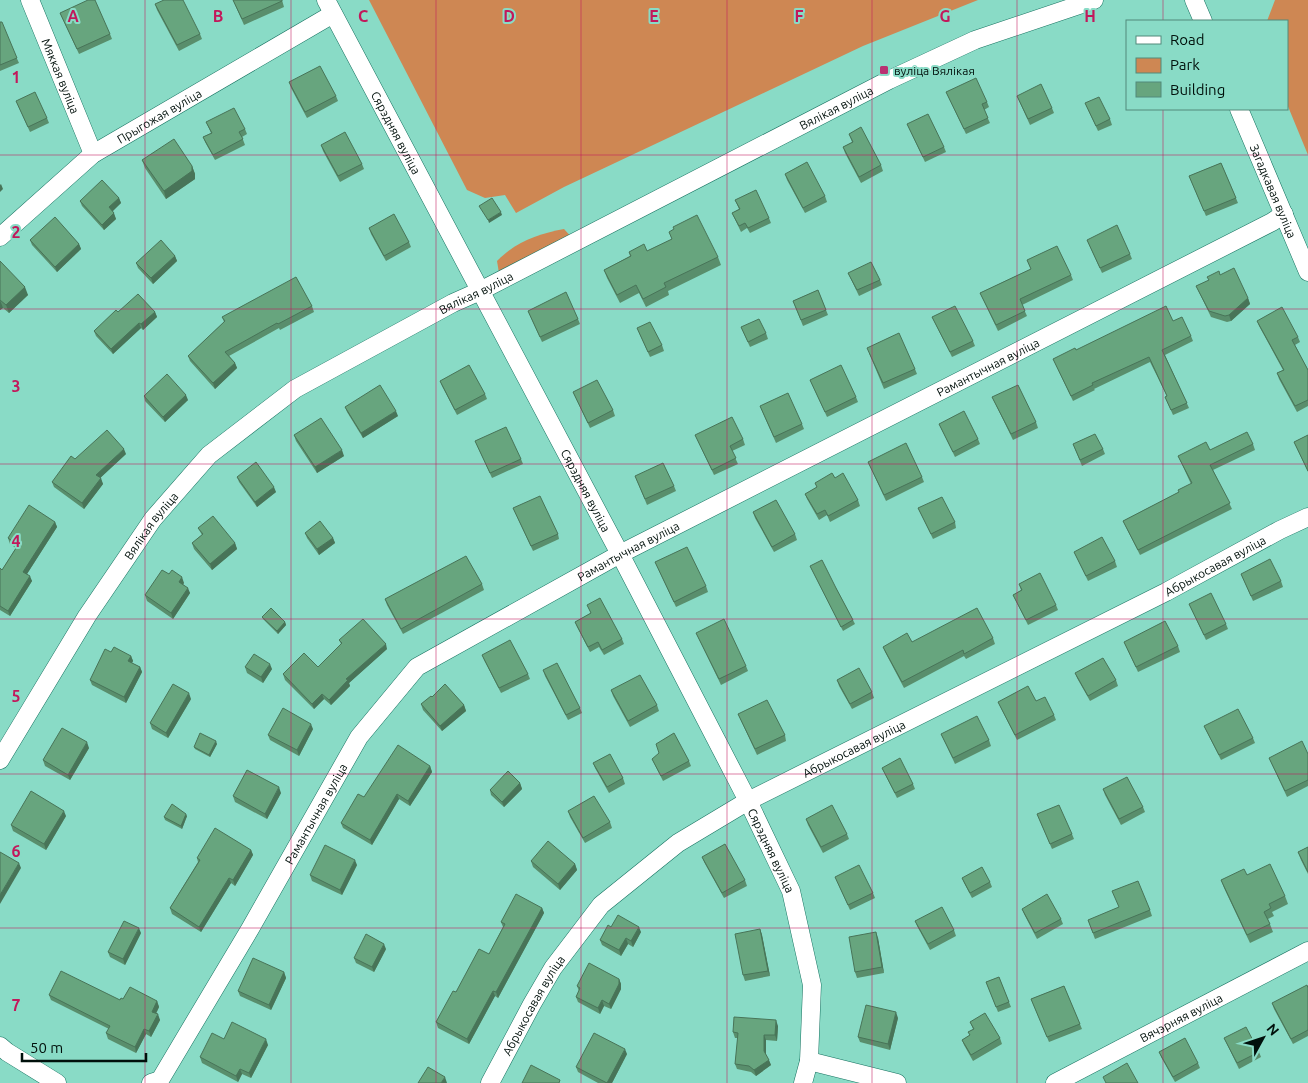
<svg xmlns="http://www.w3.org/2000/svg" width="1308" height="1083" viewBox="0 0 1308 1083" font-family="Ubuntu,sans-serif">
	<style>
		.green { fill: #ce8753 }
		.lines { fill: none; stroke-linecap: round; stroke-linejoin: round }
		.street-casing { stroke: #167260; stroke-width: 19 }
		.street { stroke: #fff; stroke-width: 18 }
		.wall { fill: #598e6c }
		.shaded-wall { fill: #487458 }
		.building { fill: #67a57e; stroke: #487458 }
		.grid { fill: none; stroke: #c2185b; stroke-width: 1; stroke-opacity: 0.55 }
		.poi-dot { fill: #b93172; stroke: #89dbc6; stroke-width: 2 }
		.labels { text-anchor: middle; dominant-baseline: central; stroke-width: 4; stroke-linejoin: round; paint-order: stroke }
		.poi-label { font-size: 12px; fill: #00100b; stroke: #89dbc6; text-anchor: start }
		.street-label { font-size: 12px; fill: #00100b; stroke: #89dbc6 }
		.grid-label { font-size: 16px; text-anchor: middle; font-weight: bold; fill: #c2185b; stroke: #89dbc6; stroke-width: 4; stroke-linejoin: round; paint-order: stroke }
	</style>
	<rect width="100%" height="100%" fill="#89dbc6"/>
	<g class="green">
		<path d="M 369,0 L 978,0 L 863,46 L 564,187 L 516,213 L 505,195 L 485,198 L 467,190 Z"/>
		<path d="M 1275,0 L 1308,0 L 1308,155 L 1287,104 L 1287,21 L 1267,21 Z"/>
		<path d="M 564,229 L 574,240 L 499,273 L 497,261 C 517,241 538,234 564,229 Z"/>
	</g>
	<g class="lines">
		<defs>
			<g id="street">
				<path id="s1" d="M 30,0 L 93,154"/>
				<path id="s2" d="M 326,0 L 620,554 L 748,801 L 791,891 L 812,985 L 809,1061 L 803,1083"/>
				<path d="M 1194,0 L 1203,21"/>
				<path id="s3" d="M 1239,109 L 1308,272"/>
				<path id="s4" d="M 0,237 L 93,154 L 333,14"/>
				<path id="s5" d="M 0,760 L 87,616 L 153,519 L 209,455 L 295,389 L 453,303 L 480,291 L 889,80 L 975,40 L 1094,0"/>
				<path d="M 0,1046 L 7,1052 L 57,1083"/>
				<path d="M 809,1061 L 897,1083"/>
				<path id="s6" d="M 151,1083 L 160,1080 L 250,929 L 359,737 L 417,667 L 620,554 L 1272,222 L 1284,214"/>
				<path id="s7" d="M 490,1083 L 532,1004 L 553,968 L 601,905 L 678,843 L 748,801 L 1166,592 L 1280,530 L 1308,517"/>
				<path id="s8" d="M 1055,1083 L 1308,951"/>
			</g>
		</defs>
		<use href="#street" class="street-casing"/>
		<use href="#street" class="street"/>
	</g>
	<g class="wall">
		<path d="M 233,0 L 282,0 L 284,7 L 244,25 Z"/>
		<path d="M 155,4 L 200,34 L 202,39 L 179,51 L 157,10 Z"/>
		<path d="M 60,13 L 110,34 L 112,39 L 79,54 Z"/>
		<path d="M 0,22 L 19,63 L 0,71 Z"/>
		<path d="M 289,82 L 336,96 L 338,101 L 307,118 L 291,88 Z"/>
		<path d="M 946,92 L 987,102 L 989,107 L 984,110 L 990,123 L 966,134 Z"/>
		<path d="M 1017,96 L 1052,108 L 1054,113 L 1030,125 Z"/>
		<path d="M 16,101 L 47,118 L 49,123 L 30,132 Z"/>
		<path d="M 1085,103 L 1110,119 L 1112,125 L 1098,131 Z"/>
		<path d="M 206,122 L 245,129 L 247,134 L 242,137 L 245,145 L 215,160 L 205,142 L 203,137 L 211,133 Z"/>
		<path d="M 907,124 L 944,147 L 946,152 L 925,162 Z"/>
		<path d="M 849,134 L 881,165 L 883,171 L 861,183 L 845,153 L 843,147 L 852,142 Z"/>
		<path d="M 321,145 L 362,164 L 364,169 L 340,182 L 323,151 Z"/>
		<path d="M 142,160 L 192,166 L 195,174 L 195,179 L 166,199 L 145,168 Z"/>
		<path d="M 1221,163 L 1238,203 L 1206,216 L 1189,176 Z"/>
		<path d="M 785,174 L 825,196 L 827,202 L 805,213 L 787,180 Z"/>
		<path d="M 119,198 L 121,203 L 112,211 L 116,219 L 104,230 L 82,206 L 80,201 Z"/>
		<path d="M 735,200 L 769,218 L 771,223 L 750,233 L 747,228 L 741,232 L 732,213 L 739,209 Z"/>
		<path d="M 369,228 L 409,242 L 411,247 L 386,261 L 371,234 Z"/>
		<path d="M 669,232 L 718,257 L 721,265 L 668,291 L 669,295 L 646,307 L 639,293 L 620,303 L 607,278 L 604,270 L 630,256 L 629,252 L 647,251 L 672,239 Z"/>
		<path d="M 30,240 L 79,244 L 81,249 L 57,272 L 32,245 Z"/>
		<path d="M 1087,240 L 1130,254 L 1132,259 L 1102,273 Z"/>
		<path d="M 175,256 L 177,261 L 153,284 L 138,268 L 136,263 Z"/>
		<path d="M 1027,260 L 1071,275 L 1073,280 L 1022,305 L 1027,316 L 998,331 L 980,293 L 1031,269 Z"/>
		<path d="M 0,261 L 28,295 L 9,313 L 3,308 L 0,310 Z"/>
		<path d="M 848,273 L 880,280 L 882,285 L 859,296 Z"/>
		<path d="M 1220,275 L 1248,298 L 1250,304 L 1231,321 L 1227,322 L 1211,317 L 1196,286 Z"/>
		<path d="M 818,290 L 828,315 L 803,326 L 793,301 Z"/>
		<path d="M 312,306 L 314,312 L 280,330 L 279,328 L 229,356 L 235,363 L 237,368 L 215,389 L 190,361 L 188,356 L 224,322 L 222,317 Z"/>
		<path d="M 528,311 L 578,319 L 580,324 L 542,342 Z"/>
		<path d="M 118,312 L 155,312 L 157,317 L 143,330 L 141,328 L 113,354 L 96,336 L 94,331 Z"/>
		<path d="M 932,317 L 973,341 L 975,346 L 952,357 Z"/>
		<path d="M 1173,321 L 1191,336 L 1193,341 L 1165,355 L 1189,408 L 1173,415 L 1165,397 L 1167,396 L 1150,362 L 1094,389 L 1095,390 L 1073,401 L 1053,359 L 1076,350 Z"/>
		<path d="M 1257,321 L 1298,337 L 1300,342 L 1295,345 L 1308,370 L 1308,406 L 1297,412 L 1279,379 L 1277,373 L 1283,370 L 1259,326 Z"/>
		<path d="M 741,327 L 766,333 L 768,339 L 750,347 Z"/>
		<path d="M 637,328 L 662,345 L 664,351 L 650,357 Z"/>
		<path d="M 869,353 L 915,369 L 917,374 L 884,389 Z"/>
		<path d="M 810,380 L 856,397 L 858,402 L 827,417 Z"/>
		<path d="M 440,381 L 485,394 L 487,399 L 457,415 L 442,386 Z"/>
		<path d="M 573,392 L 613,410 L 615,416 L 590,428 Z"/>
		<path d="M 144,396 L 188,400 L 165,422 L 145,401 Z"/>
		<path d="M 992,397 L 1036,422 L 1038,428 L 1013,440 Z"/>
		<path d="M 760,406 L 802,424 L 804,429 L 776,443 Z"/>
		<path d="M 345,407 L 398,416 L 363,438 L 347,412 Z"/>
		<path d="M 939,424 L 978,439 L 980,444 L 955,457 Z"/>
		<path d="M 294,435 L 344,456 L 317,473 L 296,441 Z"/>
		<path d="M 695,435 L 743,439 L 745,445 L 732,451 L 738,464 L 714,475 Z"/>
		<path d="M 1308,435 L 1308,472 L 1294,442 Z"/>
		<path d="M 475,441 L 521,459 L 523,464 L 492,478 Z"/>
		<path d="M 1073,444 L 1103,449 L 1105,454 L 1082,466 Z"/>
		<path d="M 1253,444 L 1255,450 L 1213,470 L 1232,509 L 1140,555 L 1123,521 L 1179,492 L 1191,484 L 1178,456 L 1210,450 Z"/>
		<path d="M 126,454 L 100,478 L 103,484 L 84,509 L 54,487 L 52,482 L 75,459 Z"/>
		<path d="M 868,462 L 922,477 L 924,482 L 886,501 Z"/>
		<path d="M 635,476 L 674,486 L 676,491 L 647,505 Z"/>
		<path d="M 237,477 L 276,492 L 257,507 L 239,482 Z"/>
		<path d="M 835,478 L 858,500 L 860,506 L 830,522 L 827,515 L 819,520 L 807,499 L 805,494 L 817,487 L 815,483 Z"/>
		<path d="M 513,508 L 558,534 L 559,539 L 533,551 Z"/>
		<path d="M 918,508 L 955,522 L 956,528 L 933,539 Z"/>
		<path d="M 753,512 L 795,534 L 797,540 L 774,552 L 755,518 Z"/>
		<path d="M 55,522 L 57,527 L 27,574 L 32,581 L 10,616 L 0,610 L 0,568 L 2,570 L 16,548 L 10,544 L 8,538 Z"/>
		<path d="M 198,528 L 235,543 L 237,549 L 212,570 L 194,549 L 192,543 L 202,535 Z"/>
		<path d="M 305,533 L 333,538 L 335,543 L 319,555 L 307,538 Z"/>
		<path d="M 1074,552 L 1115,561 L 1117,567 L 1088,581 Z"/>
		<path d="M 655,562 L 706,586 L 708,592 L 676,607 Z"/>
		<path d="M 810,566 L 836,588 L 853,620 L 855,624 L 843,631 Z"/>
		<path d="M 169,574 L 184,583 L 183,584 L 190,593 L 173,619 L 147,601 L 145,595 Z"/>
		<path d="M 1241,574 L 1281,581 L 1283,587 L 1253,601 Z"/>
		<path d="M 482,584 L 484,590 L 403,634 L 387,605 L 385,599 Z"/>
		<path d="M 1019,584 L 1056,605 L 1058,610 L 1028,625 L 1013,595 L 1021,590 Z"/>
		<path d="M 1189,604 L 1226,624 L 1228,629 L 1206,640 Z"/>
		<path d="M 587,605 L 622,639 L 624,644 L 604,655 L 599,647 L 590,652 L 577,627 L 575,622 L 591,613 Z"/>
		<path d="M 262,617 L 285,622 L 286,625 L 278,634 L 263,619 Z"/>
		<path d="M 696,633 L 746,666 L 748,671 L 721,685 Z"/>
		<path d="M 993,638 L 995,644 L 966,659 L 964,656 L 904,688 L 885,652 L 883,647 L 912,642 Z"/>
		<path d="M 339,640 L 387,649 L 349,683 L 350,686 L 331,705 L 324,699 L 314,709 L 285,680 L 283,674 L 318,667 L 341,644 Z"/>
		<path d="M 1124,642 L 1178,646 L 1180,652 L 1138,672 Z"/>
		<path d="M 111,652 L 131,656 L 133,661 L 132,663 L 140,667 L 142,672 L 126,703 L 92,685 L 90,680 Z"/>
		<path d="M 482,655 L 528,674 L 530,679 L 501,693 L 484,660 Z"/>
		<path d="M 245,667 L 272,669 L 263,683 L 247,673 Z"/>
		<path d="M 543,670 L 580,708 L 582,713 L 568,720 L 545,676 Z"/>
		<path d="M 1075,673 L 1116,680 L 1118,686 L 1090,701 L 1077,678 Z"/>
		<path d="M 837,680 L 872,692 L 874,698 L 852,709 L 839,686 Z"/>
		<path d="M 611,690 L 657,705 L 659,711 L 630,727 L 613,696 Z"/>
		<path d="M 432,697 L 464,705 L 466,711 L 442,731 L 423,710 L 421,704 Z"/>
		<path d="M 191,699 L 168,738 L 152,729 L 150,723 Z"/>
		<path d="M 998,702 L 1054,715 L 1056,720 L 1017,740 Z"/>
		<path d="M 738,714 L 785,735 L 786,741 L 757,755 Z"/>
		<path d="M 1204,726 L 1253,738 L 1255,743 L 1221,760 Z"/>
		<path d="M 313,729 L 299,756 L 270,740 L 268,735 Z"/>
		<path d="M 941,734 L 989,740 L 991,746 L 955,764 Z"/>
		<path d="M 217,744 L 210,757 L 195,749 L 194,747 Z"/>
		<path d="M 89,748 L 70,780 L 45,766 L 43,760 Z"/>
		<path d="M 1308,754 L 1308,786 L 1287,797 L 1269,758 Z"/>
		<path d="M 652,759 L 689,761 L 691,766 L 663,781 Z"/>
		<path d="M 593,763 L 623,778 L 625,784 L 609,793 L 595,768 Z"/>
		<path d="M 430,766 L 432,772 L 410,806 L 399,799 L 372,845 L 343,828 L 341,823 L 364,797 Z"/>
		<path d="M 882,768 L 913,784 L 915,789 L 897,798 Z"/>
		<path d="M 520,783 L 522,789 L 504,807 L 491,795 L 490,790 Z"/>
		<path d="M 1103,789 L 1143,807 L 1145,812 L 1121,825 L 1105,795 Z"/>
		<path d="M 281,793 L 267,819 L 235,802 L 233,796 Z"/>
		<path d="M 568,811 L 610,822 L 612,828 L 585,843 L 570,817 Z"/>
		<path d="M 1037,814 L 1072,834 L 1074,839 L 1052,849 Z"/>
		<path d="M 66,816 L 46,850 L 13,831 L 11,825 Z"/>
		<path d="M 187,816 L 182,829 L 165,820 L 164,817 Z"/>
		<path d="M 806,819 L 847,834 L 849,839 L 823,853 L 808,825 Z"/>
		<path d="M 1308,847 L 1308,874 L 1301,860 L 1298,852 Z"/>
		<path d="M 251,850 L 253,855 L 235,886 L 231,883 L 201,932 L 172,914 L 170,908 L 198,862 L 197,858 Z"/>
		<path d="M 702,857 L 745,880 L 747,886 L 724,898 L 704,862 Z"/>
		<path d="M 531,861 L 575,864 L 577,870 L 560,890 L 533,867 Z"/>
		<path d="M 357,865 L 342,895 L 312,881 L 310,875 Z"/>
		<path d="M 1247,875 L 1285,896 L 1288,904 L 1272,912 L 1274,916 L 1268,919 L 1273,932 L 1250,943 L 1224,888 L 1221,880 Z"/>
		<path d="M 835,877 L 873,893 L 875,898 L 850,910 Z"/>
		<path d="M 962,878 L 990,882 L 992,887 L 972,898 L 964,883 Z"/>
		<path d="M 542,908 L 544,913 L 498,998 L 495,996 L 469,1044 L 438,1028 L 436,1022 L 456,992 L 489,954 L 503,927 L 501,922 Z"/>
		<path d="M 1022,909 L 1061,919 L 1063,924 L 1037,939 L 1024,914 Z"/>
		<path d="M 1150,910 L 1152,916 L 1095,939 L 1088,920 Z"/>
		<path d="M 915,921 L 954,930 L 956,936 L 930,950 L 917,926 Z"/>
		<path d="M 611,927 L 641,932 L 633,947 L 628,944 L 621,956 L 602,945 L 600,940 Z"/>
		<path d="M 760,929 L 762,935 L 770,976 L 745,981 L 743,975 Z"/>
		<path d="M 141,933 L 125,965 L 110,957 L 108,952 Z"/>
		<path d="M 878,938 L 884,973 L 857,978 L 855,972 Z"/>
		<path d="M 386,949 L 374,972 L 356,963 L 354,958 Z"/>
		<path d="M 284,972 L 286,978 L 271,1010 L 240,996 L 238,991 Z"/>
		<path d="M 999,977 L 1011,1007 L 998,1012 L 986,982 Z"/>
		<path d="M 619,979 L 621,984 L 621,989 L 611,1009 L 604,1006 L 600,1014 L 578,1002 L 576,997 L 579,991 L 577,986 Z"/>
		<path d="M 1064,986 L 1082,1029 L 1049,1042 L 1031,999 Z"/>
		<path d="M 1308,988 L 1308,1036 L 1293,1044 L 1274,1009 L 1272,1003 Z"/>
		<path d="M 49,995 L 120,1000 L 123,999 L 157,1001 L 159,1007 L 156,1014 L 160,1020 L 151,1037 L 146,1034 L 136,1053 L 108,1039 L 106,1033 L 109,1029 L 51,1000 Z"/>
		<path d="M 898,1018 L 890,1050 L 860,1042 L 858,1037 Z"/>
		<path d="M 970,1022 L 1000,1038 L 1002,1044 L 973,1061 L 964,1045 L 962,1040 L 970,1035 L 968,1032 L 973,1029 Z"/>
		<path d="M 778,1026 L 777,1041 L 766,1040 L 766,1055 L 771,1065 L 756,1076 L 751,1072 L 737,1069 L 735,1064 L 738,1038 L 735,1038 L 733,1032 Z"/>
		<path d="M 1224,1038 L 1259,1052 L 1261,1057 L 1239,1069 Z"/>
		<path d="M 224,1039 L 268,1045 L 251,1078 L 242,1074 L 238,1082 L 202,1063 L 200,1057 Z"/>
		<path d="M 1159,1052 L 1198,1063 L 1200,1068 L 1175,1082 L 1161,1057 Z"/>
		<path d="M 627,1054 L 612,1083 L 598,1083 L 578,1072 L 576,1067 Z"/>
	</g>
	<g class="shaded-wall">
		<path d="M 192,166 L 195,174 L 195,179 L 166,199 L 164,191 Z"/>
		<path d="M 1,184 L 3,189 L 0,192 L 0,185 Z"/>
		<path d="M 119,198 L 121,203 L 111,213 L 109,207 Z"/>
		<path d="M 501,212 L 502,215 L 489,223 L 488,220 Z"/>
		<path d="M 114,213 L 116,219 L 104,230 L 102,225 Z"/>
		<path d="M 79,244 L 81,249 L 57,272 L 55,267 Z"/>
		<path d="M 175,256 L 177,261 L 153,284 L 151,278 Z"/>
		<path d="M 25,287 L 28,295 L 9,313 L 6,305 Z"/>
		<path d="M 1248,298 L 1250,304 L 1231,321 L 1229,315 Z"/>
		<path d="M 0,300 L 3,308 L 0,310 Z"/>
		<path d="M 155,312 L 157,317 L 143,330 L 141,324 Z"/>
		<path d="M 139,323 L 141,328 L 113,354 L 111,349 Z"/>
		<path d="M 235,363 L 237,368 L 215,389 L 213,383 Z"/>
		<path d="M 186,395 L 188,400 L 165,422 L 163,417 Z"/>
		<path d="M 396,411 L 398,416 L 363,438 L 361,433 Z"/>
		<path d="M 124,449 L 126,454 L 98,480 L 96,475 Z"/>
		<path d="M 342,450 L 344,456 L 317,473 L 315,467 Z"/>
		<path d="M 101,478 L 103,484 L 84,509 L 82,503 Z"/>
		<path d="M 274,487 L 276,492 L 257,507 L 255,502 Z"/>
		<path d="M 55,522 L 57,527 L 25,577 L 23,572 Z"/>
		<path d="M 333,538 L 335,543 L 319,555 L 317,549 Z"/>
		<path d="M 235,543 L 237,549 L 212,570 L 210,564 Z"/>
		<path d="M 30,576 L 32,581 L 10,616 L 8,611 Z"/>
		<path d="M 182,577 L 184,583 L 181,587 L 179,582 Z"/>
		<path d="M 188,588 L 190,593 L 173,619 L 171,613 Z"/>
		<path d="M 285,622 L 286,625 L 278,634 L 277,631 Z"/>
		<path d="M 386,644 L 387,649 L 349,683 L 350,686 L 331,705 L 329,700 L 346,679 Z"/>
		<path d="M 131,656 L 133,661 L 130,666 L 128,661 Z"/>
		<path d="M 270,664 L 272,669 L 263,683 L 261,677 Z"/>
		<path d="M 140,667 L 142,672 L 126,703 L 124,697 Z"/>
		<path d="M 189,693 L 191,699 L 168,738 L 166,733 Z"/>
		<path d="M 322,694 L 324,699 L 314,709 L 312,704 Z"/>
		<path d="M 464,705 L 466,711 L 442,731 L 440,726 Z"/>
		<path d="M 311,724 L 313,729 L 299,756 L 297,750 Z"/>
		<path d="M 216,741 L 217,744 L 210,757 L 209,755 Z"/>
		<path d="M 87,742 L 89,748 L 70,780 L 68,775 Z"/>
		<path d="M 430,766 L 432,772 L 410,806 L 408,801 Z"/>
		<path d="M 520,783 L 522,789 L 504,807 L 502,802 Z"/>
		<path d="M 279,787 L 281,793 L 267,819 L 265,814 Z"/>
		<path d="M 397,794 L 399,799 L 372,845 L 370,840 Z"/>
		<path d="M 64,811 L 66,816 L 46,850 L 44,844 Z"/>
		<path d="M 186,814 L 187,816 L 182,829 L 181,826 Z"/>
		<path d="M 251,850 L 253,855 L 235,886 L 233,880 Z"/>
		<path d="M 355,860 L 357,865 L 342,895 L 340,890 Z"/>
		<path d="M 19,863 L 21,868 L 0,904 L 0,895 Z"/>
		<path d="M 575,864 L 577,870 L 560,890 L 558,884 Z"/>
		<path d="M 229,878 L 231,883 L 201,932 L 199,927 Z"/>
		<path d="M 542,908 L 544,913 L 498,998 L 496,992 Z"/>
		<path d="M 639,927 L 641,932 L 633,947 L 631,941 Z"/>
		<path d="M 139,928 L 141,933 L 125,965 L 123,959 Z"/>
		<path d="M 760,929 L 762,935 L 770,976 L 768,971 Z"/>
		<path d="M 876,932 L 878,938 L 884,973 L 882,967 Z"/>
		<path d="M 626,938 L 628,944 L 621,956 L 619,950 Z"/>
		<path d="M 384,944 L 386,949 L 374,972 L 372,967 Z"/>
		<path d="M 284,972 L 286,978 L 271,1010 L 269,1005 Z"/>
		<path d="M 619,979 L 621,984 L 621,989 L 611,1009 L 609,1004 Z"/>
		<path d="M 493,991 L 495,996 L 469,1044 L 467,1039 Z"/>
		<path d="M 602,1000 L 604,1006 L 600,1014 L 598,1008 Z"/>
		<path d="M 157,1001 L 159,1007 L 154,1017 L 152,1012 Z"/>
		<path d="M 896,1012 L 898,1018 L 890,1050 L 888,1044 Z"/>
		<path d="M 158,1014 L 160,1020 L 151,1037 L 149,1031 Z"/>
		<path d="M 776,1020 L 778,1026 L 777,1041 L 775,1035 Z"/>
		<path d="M 144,1029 L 146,1034 L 136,1053 L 135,1047 Z"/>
		<path d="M 764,1035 L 766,1040 L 766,1057 L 764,1051 Z"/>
		<path d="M 266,1039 L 268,1045 L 251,1078 L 249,1073 Z"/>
		<path d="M 625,1049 L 627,1054 L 612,1083 L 607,1083 Z"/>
		<path d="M 769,1060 L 771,1065 L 756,1076 L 754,1070 Z"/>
		<path d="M 240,1069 L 242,1074 L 238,1082 L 236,1076 Z"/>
		<path d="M 445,1077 L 447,1083 L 441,1083 Z"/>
	</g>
	<g class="building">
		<path d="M 88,0 L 95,0 L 110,34 L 77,49 L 60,13 Z"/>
		<path d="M 164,0 L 183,0 L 200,34 L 177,45 L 155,4 Z"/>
		<path d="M 233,0 L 282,0 L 282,1 L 242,19 Z"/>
		<path d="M 0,22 L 2,22 L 17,58 L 0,65 Z"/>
		<path d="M 320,66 L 336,96 L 305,112 L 289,82 Z"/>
		<path d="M 976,78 L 987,102 L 982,104 L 988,118 L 964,129 L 946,92 Z"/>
		<path d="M 1041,84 L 1052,108 L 1028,119 L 1017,96 Z"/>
		<path d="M 35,92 L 47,118 L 28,127 L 16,101 Z"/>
		<path d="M 1099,97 L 1110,119 L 1096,126 L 1085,103 Z"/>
		<path d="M 234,108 L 245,129 L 239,132 L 243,139 L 213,155 L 203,137 L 212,133 L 206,122 Z"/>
		<path d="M 928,114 L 944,147 L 923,157 L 907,124 Z"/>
		<path d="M 861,127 L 881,165 L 859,177 L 843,147 L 853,142 L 849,134 Z"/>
		<path d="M 345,132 L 362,164 L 338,176 L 321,145 Z"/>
		<path d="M 174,139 L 192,166 L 192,171 L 164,191 L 142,160 Z"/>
		<path d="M 807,162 L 825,196 L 803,208 L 785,174 Z"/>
		<path d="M 1221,163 L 1236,198 L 1204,211 L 1189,176 Z"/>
		<path d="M 102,180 L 119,198 L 109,207 L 114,213 L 102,225 L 80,201 Z"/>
		<path d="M 756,190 L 769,218 L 748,228 L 745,223 L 739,226 L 732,213 L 740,209 L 735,200 Z"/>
		<path d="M 492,198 L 501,212 L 488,220 L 479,206 Z"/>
		<path d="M 394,214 L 409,242 L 384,256 L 369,228 Z"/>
		<path d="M 697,215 L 718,257 L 664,283 L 666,287 L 643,299 L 636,285 L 617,295 L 604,270 L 631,256 L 629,252 L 644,244 L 647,251 L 672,239 L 669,232 L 674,229 L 673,227 Z"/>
		<path d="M 55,217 L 79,244 L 55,267 L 30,240 Z"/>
		<path d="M 1117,225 L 1130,254 L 1100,268 L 1087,240 Z"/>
		<path d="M 161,240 L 175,256 L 151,278 L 136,263 Z"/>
		<path d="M 1057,246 L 1071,275 L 1020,299 L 1025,311 L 996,325 L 980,293 L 1031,269 L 1027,260 Z"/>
		<path d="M 0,261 L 25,287 L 6,305 L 0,300 Z"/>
		<path d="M 871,262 L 880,280 L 857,290 L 848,273 Z"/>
		<path d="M 1234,268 L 1248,298 L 1229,315 L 1225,316 L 1209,311 L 1196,286 L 1209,280 L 1207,277 L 1219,271 L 1220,275 Z"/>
		<path d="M 296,277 L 312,306 L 278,324 L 277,323 L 225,352 L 235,363 L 213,383 L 188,356 L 225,321 L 222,317 Z"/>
		<path d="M 818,290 L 826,310 L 801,320 L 793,301 Z"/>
		<path d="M 566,292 L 578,319 L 540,337 L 528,311 Z"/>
		<path d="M 138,294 L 155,312 L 141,324 L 139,323 L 111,349 L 94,331 L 116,310 L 118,312 Z"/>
		<path d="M 955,306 L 973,341 L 950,352 L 932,317 Z"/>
		<path d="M 1166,306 L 1173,321 L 1182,317 L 1191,336 L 1162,350 L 1187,403 L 1171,410 L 1165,397 L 1167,396 L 1149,357 L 1092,383 L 1093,385 L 1071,396 L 1053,359 L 1075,348 L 1076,350 Z"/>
		<path d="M 1282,307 L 1298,337 L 1292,340 L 1308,370 L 1308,400 L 1295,406 L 1277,373 L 1284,370 L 1257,321 Z"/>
		<path d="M 759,319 L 766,333 L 748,342 L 741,327 Z"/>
		<path d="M 650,322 L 662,345 L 648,352 L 637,328 Z"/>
		<path d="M 899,333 L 915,369 L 883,383 L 867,348 Z"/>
		<path d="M 469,365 L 485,394 L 455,410 L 440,381 Z"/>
		<path d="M 841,365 L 856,397 L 825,412 L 810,380 Z"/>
		<path d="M 167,374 L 186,395 L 163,417 L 144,396 Z"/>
		<path d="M 597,380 L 613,410 L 588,423 L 573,392 Z"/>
		<path d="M 380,385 L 396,411 L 361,433 L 345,407 Z"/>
		<path d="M 1018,385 L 1036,422 L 1011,434 L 992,397 Z"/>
		<path d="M 788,393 L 802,424 L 774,437 L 760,406 Z"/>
		<path d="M 964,411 L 978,439 L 953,452 L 939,424 Z"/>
		<path d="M 732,417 L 743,439 L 730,446 L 736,458 L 712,470 L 695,435 Z"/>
		<path d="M 321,418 L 342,450 L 315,467 L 294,435 Z"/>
		<path d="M 506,427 L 521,459 L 490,473 L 475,441 Z"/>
		<path d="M 107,430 L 124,449 L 96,475 L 101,478 L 82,503 L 52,482 L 71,456 L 75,459 Z"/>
		<path d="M 1247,432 L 1253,444 L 1210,465 L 1230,503 L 1138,550 L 1123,521 L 1179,492 L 1178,490 L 1192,483 L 1178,456 L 1206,442 L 1210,450 Z"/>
		<path d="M 1095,434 L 1103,449 L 1080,460 L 1073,444 Z"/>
		<path d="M 1308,435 L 1308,471 L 1294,442 Z"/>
		<path d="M 906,443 L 922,477 L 884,495 L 868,462 Z"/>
		<path d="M 256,462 L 274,487 L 255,502 L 237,477 Z"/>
		<path d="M 663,463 L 674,486 L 645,499 L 635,476 Z"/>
		<path d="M 832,473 L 835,478 L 843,473 L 858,500 L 828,516 L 825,510 L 817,514 L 805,494 L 817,487 L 815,483 Z"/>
		<path d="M 540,496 L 558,534 L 531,546 L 513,508 Z"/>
		<path d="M 942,497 L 955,522 L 931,534 L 918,508 Z"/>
		<path d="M 776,500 L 795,534 L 772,547 L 753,512 Z"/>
		<path d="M 29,505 L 55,522 L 23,572 L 30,576 L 8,611 L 0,606 L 0,568 L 2,570 L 18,545 L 8,538 Z"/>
		<path d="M 213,516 L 235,543 L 210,564 L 192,543 L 203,534 L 198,528 Z"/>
		<path d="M 320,521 L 333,538 L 317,549 L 305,533 Z"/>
		<path d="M 1102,537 L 1115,561 L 1086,576 L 1074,552 Z"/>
		<path d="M 687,547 L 706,586 L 674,602 L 655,562 Z"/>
		<path d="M 466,556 L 482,584 L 401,629 L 385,599 Z"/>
		<path d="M 1270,559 L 1281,581 L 1251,596 L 1241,574 Z"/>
		<path d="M 822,560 L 836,588 L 853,620 L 841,627 L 810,566 Z"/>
		<path d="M 162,570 L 169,574 L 172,570 L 182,577 L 179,582 L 188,588 L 171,613 L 145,595 Z"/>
		<path d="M 1040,573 L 1056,605 L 1026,620 L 1013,595 L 1022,590 L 1019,584 Z"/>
		<path d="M 1211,593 L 1226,624 L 1204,635 L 1189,604 Z"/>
		<path d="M 600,598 L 622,639 L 602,650 L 598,642 L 588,647 L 575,622 L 591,613 L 587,605 Z"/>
		<path d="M 271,608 L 285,622 L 277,631 L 262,617 Z"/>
		<path d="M 977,608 L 993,638 L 964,654 L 963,650 L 902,682 L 883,647 L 907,633 L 912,642 Z"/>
		<path d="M 363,619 L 386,644 L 346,679 L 348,680 L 329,700 L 322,694 L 312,704 L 283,674 L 304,653 L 318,667 L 342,643 L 339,640 Z"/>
		<path d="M 724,619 L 746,666 L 719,679 L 696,633 Z"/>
		<path d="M 1165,621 L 1178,646 L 1136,667 L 1124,642 Z"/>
		<path d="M 510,640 L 528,674 L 499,688 L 482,655 Z"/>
		<path d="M 114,647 L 131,656 L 128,661 L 140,667 L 124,697 L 90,680 L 105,649 L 111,652 Z"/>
		<path d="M 254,654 L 270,664 L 261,677 L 245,667 Z"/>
		<path d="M 1103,658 L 1116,680 L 1088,696 L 1075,673 Z"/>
		<path d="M 557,663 L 580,708 L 566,715 L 543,670 Z"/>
		<path d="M 859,668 L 872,692 L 850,704 L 837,680 Z"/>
		<path d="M 640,675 L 657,705 L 628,721 L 611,690 Z"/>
		<path d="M 173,684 L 189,693 L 166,733 L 150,723 Z"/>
		<path d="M 445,684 L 464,705 L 440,726 L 421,704 L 431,696 L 432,697 Z"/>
		<path d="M 1028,686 L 1036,701 L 1045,697 L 1054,715 L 1015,735 L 998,702 Z"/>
		<path d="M 767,700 L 785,735 L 755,749 L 738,714 Z"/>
		<path d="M 283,708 L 311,724 L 297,750 L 268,735 Z"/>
		<path d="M 1238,709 L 1253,738 L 1219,755 L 1204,726 Z"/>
		<path d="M 977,716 L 989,740 L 953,758 L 941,734 Z"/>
		<path d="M 62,728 L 87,742 L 68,775 L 43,760 Z"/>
		<path d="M 200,733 L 216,741 L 209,755 L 194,747 Z"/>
		<path d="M 674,733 L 689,761 L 661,776 L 652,759 L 659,753 L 656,744 Z"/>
		<path d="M 1302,741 L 1308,754 L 1308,780 L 1285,791 L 1269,758 Z"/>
		<path d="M 398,745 L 430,766 L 408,801 L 397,794 L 370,840 L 341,823 L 358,794 L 364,797 Z"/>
		<path d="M 610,754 L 623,778 L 607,787 L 593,763 Z"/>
		<path d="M 900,758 L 913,784 L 895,793 L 882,768 Z"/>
		<path d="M 247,770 L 279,787 L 265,814 L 233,796 Z"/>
		<path d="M 508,771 L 520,783 L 502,802 L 490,790 Z"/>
		<path d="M 1127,777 L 1143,807 L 1119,819 L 1103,789 Z"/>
		<path d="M 31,791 L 64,811 L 44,844 L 11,825 Z"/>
		<path d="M 594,796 L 610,822 L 583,838 L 568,811 Z"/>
		<path d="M 172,804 L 186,814 L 181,826 L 164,817 Z"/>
		<path d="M 832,805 L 847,834 L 821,847 L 806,819 Z"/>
		<path d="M 1059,805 L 1072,834 L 1050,844 L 1037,814 Z"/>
		<path d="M 215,828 L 251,850 L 233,880 L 229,878 L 199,927 L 170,908 L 200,860 L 197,858 Z"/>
		<path d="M 548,841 L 575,864 L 558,884 L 531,861 Z"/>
		<path d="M 725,844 L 745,880 L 722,893 L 702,857 Z"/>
		<path d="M 325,845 L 355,860 L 340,890 L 310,875 Z"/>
		<path d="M 1308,847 L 1308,872 L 1298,852 Z"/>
		<path d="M 0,852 L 19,863 L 0,895 Z"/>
		<path d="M 1270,864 L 1285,896 L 1269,904 L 1271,908 L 1264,912 L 1270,924 L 1247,935 L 1221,880 L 1244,869 L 1247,875 Z"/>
		<path d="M 859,865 L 873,893 L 848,905 L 835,877 Z"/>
		<path d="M 982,867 L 990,882 L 970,893 L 962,878 Z"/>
		<path d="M 1138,881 L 1150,910 L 1093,933 L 1088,920 L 1119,907 L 1112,891 Z"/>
		<path d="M 516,894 L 542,908 L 496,992 L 493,991 L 467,1039 L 436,1022 L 453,991 L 456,992 L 479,949 L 489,954 L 505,924 L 501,922 Z"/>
		<path d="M 1047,894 L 1061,919 L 1035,933 L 1022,909 Z"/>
		<path d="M 942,907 L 954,930 L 928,944 L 915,921 Z"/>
		<path d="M 618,915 L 639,927 L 631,941 L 626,938 L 619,950 L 600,940 L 608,925 L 611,927 Z"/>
		<path d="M 124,921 L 139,928 L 123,959 L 108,952 Z"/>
		<path d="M 760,929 L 768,971 L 743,975 L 735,934 Z"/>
		<path d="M 876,932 L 882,967 L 855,972 L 849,937 Z"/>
		<path d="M 366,934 L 384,944 L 372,967 L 354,958 Z"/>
		<path d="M 253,958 L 284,972 L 269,1005 L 238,991 Z"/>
		<path d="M 589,963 L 619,979 L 619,984 L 609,1004 L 602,1000 L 598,1008 L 576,997 L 580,988 L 577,986 Z"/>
		<path d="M 61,971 L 120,1000 L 121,998 L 123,999 L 130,987 L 157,1001 L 152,1012 L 158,1014 L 149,1031 L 144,1029 L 135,1047 L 106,1033 L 110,1026 L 49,995 Z"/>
		<path d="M 999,977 L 1009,1002 L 996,1007 L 986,982 Z"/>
		<path d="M 1307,985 L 1308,988 L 1308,1030 L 1291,1039 L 1272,1003 Z"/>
		<path d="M 1064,986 L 1080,1024 L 1047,1037 L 1031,999 Z"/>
		<path d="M 866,1005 L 896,1012 L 888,1044 L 858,1037 Z"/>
		<path d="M 985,1013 L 1000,1038 L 971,1055 L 962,1040 L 970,1035 L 968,1032 L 974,1029 L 970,1022 Z"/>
		<path d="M 734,1017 L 776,1020 L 775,1035 L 764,1035 L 764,1051 L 769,1060 L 754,1070 L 749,1066 L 735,1064 L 738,1033 L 733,1032 Z"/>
		<path d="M 232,1022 L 266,1039 L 249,1073 L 240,1069 L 236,1076 L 200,1057 L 212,1033 L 224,1039 Z"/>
		<path d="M 1246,1027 L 1259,1052 L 1237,1063 L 1224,1038 Z"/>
		<path d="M 594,1033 L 625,1049 L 607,1083 L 576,1067 Z"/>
		<path d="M 1185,1038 L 1198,1063 L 1173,1077 L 1159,1052 Z"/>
		<path d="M 1127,1063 L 1138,1083 L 1106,1083 L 1103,1077 Z"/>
		<path d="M 531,1065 L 560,1080 L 559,1083 L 522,1083 Z"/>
		<path d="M 428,1067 L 445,1077 L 441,1083 L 418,1083 Z"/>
	</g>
	<path class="grid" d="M 145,0 L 145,1083M 291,0 L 291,1083M 436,0 L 436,1083M 581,0 L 581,1083M 727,0 L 727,1083M 872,0 L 872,1083M 1017,0 L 1017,1083M 1163,0 L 1163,21M 1163,109 L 1163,1083M 0,155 L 1308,155M 0,309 L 1308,309M 0,464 L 1308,464M 0,619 L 1308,619M 0,774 L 1308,774M 0,928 L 1308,928"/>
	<rect class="poi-dot" x="879" y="65" width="10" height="10" rx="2.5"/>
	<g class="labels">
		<g class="poi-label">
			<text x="894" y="70">вуліца Вялікая</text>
		</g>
		<g class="street-label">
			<text stroke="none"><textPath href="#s1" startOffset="82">Мяккая вуліца</textPath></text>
			<text stroke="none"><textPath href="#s5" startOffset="1089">Вялікая вуліца</textPath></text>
			<text stroke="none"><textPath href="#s4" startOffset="201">Прыгожая вуліца</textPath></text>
			<text stroke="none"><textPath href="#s2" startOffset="150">Сярэдняя вуліца</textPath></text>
			<text stroke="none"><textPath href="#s3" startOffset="89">Загадкавая вуліца</textPath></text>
			<text stroke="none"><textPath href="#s5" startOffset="684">Вялікая вуліца</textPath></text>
			<text stroke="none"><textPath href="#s6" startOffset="1142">Рамантычная вуліца</textPath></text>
			<text stroke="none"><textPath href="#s2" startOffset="555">Сярэдняя вуліца</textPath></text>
			<text stroke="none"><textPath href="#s5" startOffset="279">Вялікая вуліца</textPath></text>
			<text stroke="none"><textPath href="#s6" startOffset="738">Рамантычная вуліца</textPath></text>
			<text stroke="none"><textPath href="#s7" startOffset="914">Абрыкосавая вуліца</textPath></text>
			<text stroke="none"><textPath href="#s7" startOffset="509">Абрыкосавая вуліца</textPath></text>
			<text stroke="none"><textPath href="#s6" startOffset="318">Рамантычная вуліца</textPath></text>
			<text stroke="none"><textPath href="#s2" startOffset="960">Сярэдняя вуліца</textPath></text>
			<text stroke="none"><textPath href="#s7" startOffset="89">Абрыкосавая вуліца</textPath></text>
			<text stroke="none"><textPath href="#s8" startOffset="142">Вячэрняя вуліца</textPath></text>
		</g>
	</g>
	<g class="grid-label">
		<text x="73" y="22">A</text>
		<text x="218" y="22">B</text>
		<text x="363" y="22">C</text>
		<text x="509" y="22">D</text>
		<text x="654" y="22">E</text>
		<text x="799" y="22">F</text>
		<text x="945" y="22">G</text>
		<text x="1090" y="22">H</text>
		<text x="16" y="83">1</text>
		<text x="16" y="238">2</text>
		<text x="16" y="392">3</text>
		<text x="16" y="547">4</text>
		<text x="16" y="702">5</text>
		<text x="16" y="857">6</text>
		<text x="16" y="1011">7</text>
	</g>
	<rect x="1126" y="20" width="162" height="90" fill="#89dbc6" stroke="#528a7b"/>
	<rect x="1136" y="36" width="25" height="8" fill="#ffffff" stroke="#528a7b"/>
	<text x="1170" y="45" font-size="15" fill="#00100b">Road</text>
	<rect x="1136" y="58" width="25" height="15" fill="#ce8753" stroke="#528a7b"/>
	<text x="1170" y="70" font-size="15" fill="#00100b">Park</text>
	<rect x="1136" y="82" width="25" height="15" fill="#67a57e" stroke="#528a7b"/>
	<text x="1170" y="95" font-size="15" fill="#00100b">Building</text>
	<g transform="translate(1263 1038) rotate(50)" stroke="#89dbc6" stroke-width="4" paint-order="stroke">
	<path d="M0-4L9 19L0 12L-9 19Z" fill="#00100b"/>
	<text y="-8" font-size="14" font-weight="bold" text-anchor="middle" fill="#00100b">N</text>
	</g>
	<path d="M22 1053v8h124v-8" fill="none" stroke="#00100b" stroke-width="2.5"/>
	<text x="30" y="1053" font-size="15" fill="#00100b" stroke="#89dbc6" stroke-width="4" paint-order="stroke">50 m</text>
</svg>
